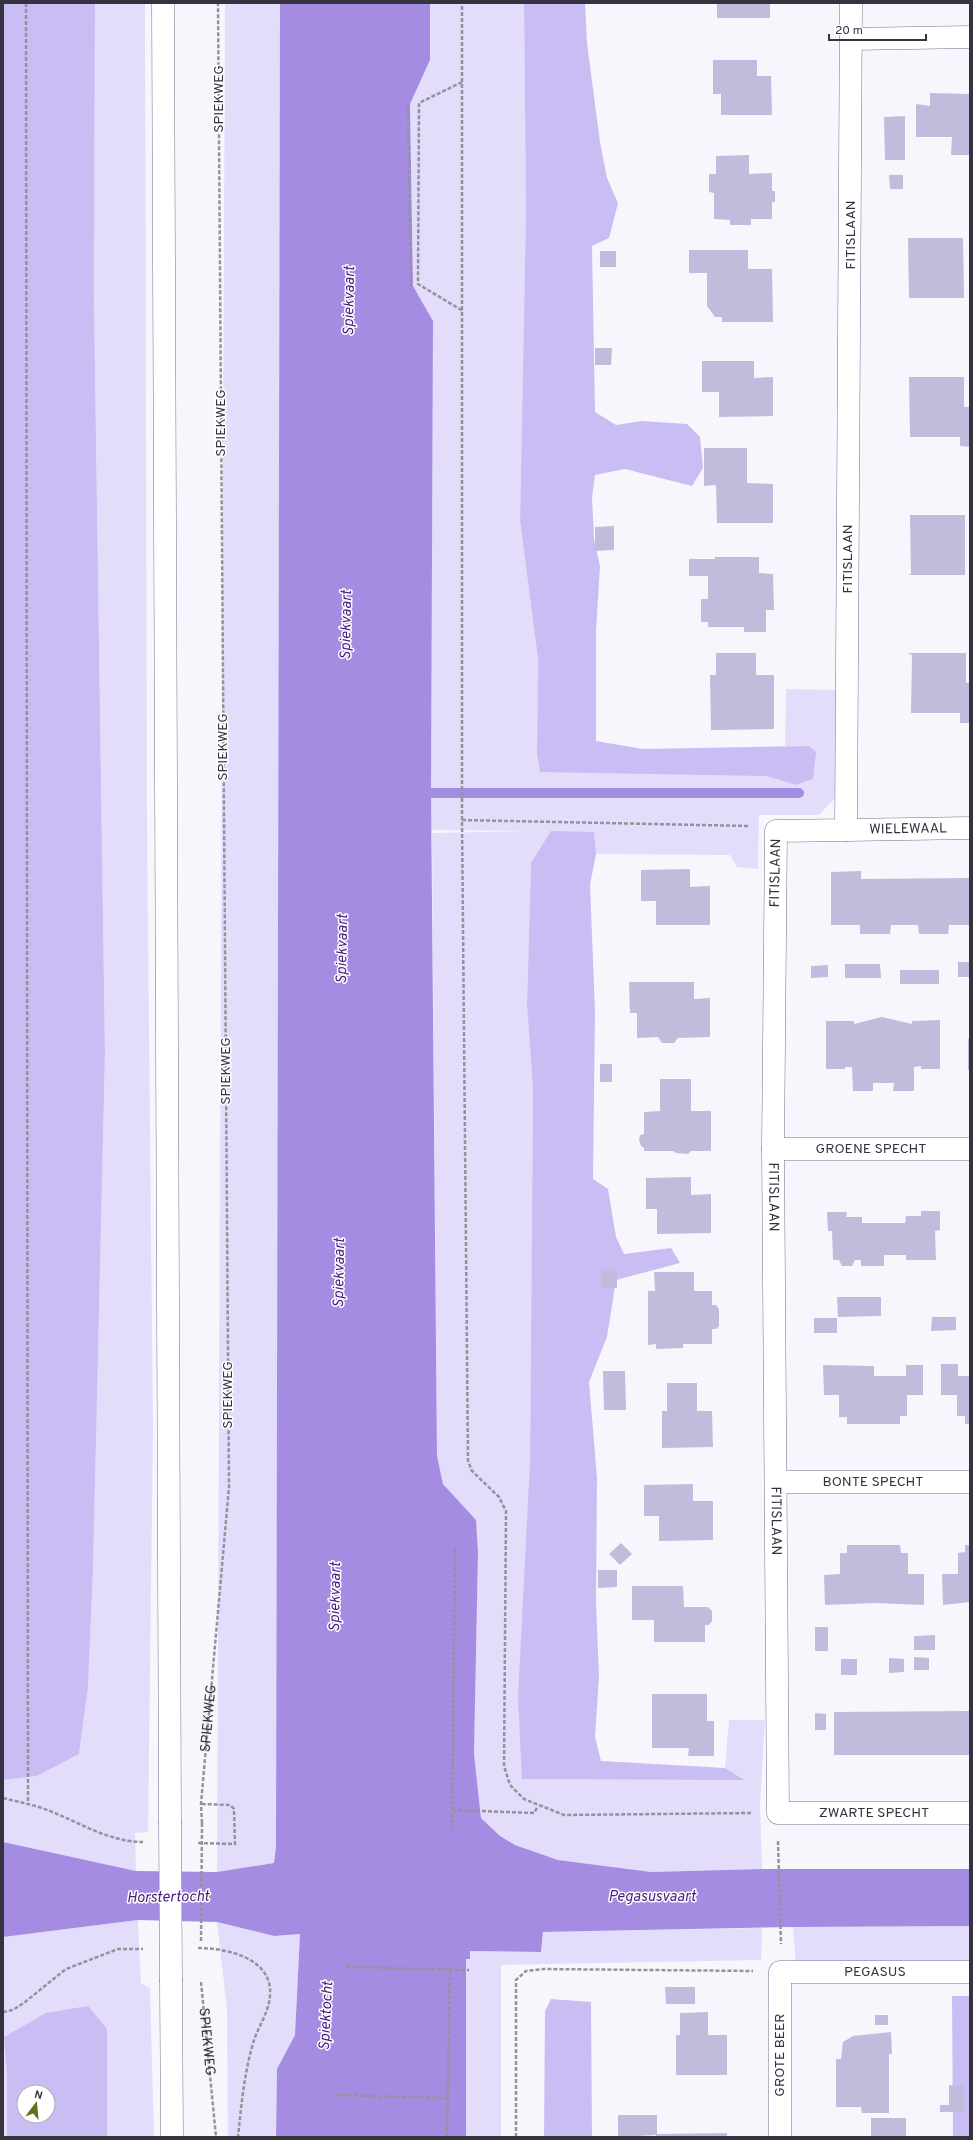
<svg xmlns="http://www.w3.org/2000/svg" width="973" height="2140" viewBox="0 0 973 2140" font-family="Overpass,sans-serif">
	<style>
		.green { fill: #e3dcfa }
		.forest { fill: #cabdf4; fill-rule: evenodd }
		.water { fill: #a48ce3 }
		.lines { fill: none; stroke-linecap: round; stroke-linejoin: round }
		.stream { stroke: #a48ce3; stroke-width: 10 }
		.building { fill: #c2bbdc }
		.minor-casing { stroke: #77708e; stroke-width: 23 }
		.major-casing { stroke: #77708e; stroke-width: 23 }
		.path { stroke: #95929c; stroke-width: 2.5; stroke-dasharray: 4 2; stroke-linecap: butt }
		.minor { stroke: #fff; stroke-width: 22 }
		.major { stroke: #fff; stroke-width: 22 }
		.major-bridge-casing { stroke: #77708e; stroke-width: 23; stroke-linecap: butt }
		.path-bridge { stroke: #95929c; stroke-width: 2.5; stroke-dasharray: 4 2; stroke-linecap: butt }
		.major-bridge { stroke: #fff; stroke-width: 22 }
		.labels { text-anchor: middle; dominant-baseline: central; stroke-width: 3; stroke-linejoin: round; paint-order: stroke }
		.street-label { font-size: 14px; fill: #363340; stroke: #fff }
		.water-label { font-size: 15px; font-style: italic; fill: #451b81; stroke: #fff }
	</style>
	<rect width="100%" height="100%" fill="#f8f6fd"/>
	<g class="green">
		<path d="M 95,3 L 145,3 L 147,831 L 153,1427 L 148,1832 L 135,1833 L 136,1871 L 3,1842 L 3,1780 L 37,1776 L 79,1754 L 88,1687 L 93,1571 L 105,1053 L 94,301 Z"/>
		<path d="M 225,3 L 280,3 L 276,1846 L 274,1863 L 217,1872 Z"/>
		<path d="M 430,3 L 524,3 L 526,211 L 520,521 L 538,659 L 537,753 L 766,776 L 796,785 L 813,779 L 809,746 L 785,746 L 786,689 L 839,690 L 836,797 L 819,815 L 759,815 L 758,869 L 737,867 L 730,855 L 596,854 L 593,832 L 531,863 L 527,1005 L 533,1089 L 530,1462 L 522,1779 L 744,1779 L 725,1768 L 729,1720 L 765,1720 L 760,1805 L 762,1869 L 651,1872 L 558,1860 L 515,1845 L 500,1836 L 481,1818 L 474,1754 L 478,1552 L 476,1520 L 443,1484 L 437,1456 L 432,833 L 528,831 L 429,830 L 431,793 L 433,321 L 413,286 L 410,104 L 430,60 Z"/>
		<path d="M 138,1920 L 141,1983 L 150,1988 L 154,2137 L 107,2137 L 107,2030 L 4,2037 L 7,2074 L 7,2137 L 3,2137 L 3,1937 Z"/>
		<path d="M 217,1922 L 274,1936 L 300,1934 L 295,2035 L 277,2069 L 276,2137 L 228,2137 L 227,2009 Z"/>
		<path d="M 970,1926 L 970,1964 L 796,1965 L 793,1927 Z"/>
		<path d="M 762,1928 L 761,1960 L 501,1965 L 501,2137 L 466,2137 L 466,1958 L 470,1951 L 541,1952 L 543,1932 Z"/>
	</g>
	<g class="forest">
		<path d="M 3,3 L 95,3 L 94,301 L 105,1053 L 93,1571 L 88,1687 L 79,1754 L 37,1776 L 3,1780 Z"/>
		<path d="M 524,3 L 585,3 L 587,43 L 600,142 L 607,178 L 618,203 L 609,238 L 592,246 L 595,412 L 616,425 L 641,421 L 687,424 L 700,437 L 703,468 L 692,486 L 625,469 L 595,475 L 592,498 L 594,539 L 600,566 L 596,632 L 596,741 L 643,749 L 809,746 L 816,752 L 813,779 L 796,785 L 766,776 L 540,772 L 537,753 L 538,659 L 520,521 L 526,211 Z"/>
		<path d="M 551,831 L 594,832 L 596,854 L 590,885 L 595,1011 L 593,1179 L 608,1189 L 616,1237 L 624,1254 L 671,1248 L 680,1263 L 616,1280 L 607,1337 L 589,1382 L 597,1478 L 596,1603 L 599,1676 L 595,1737 L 601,1761 L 725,1768 L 745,1780 L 522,1779 L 518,1698 L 530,1462 L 533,1089 L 527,1005 L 531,863 Z"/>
		<path d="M 952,1996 L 970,1996 L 970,2137 L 953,2137 Z"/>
		<path d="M 551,1999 L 591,2002 L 592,2137 L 544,2137 L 545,2011 Z"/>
		<path d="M 88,2006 L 107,2029 L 107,2137 L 7,2137 L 7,2074 L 4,2037 L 46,2013 ZM 24,2092 L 48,2092 L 48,2116 L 24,2116 Z"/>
	</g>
	<path class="water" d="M 280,3 L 430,3 L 430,60 L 410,104 L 413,286 L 433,321 L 431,793 L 437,1456 L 443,1484 L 476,1520 L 478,1552 L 474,1754 L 481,1818 L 500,1836 L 515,1845 L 558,1860 L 651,1872 L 762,1869 L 970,1869 L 970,1926 L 793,1927 L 543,1932 L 541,1952 L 470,1951 L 470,1959 L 466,1959 L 466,2137 L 276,2137 L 277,2069 L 295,2035 L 300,1934 L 274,1936 L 217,1922 L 138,1920 L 3,1937 L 3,1842 L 136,1871 L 217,1872 L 274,1863 L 276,1846 Z"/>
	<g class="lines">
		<path class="stream" d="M 431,793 L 799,793"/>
	</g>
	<g class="building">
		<rect x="717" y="3" width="53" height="15"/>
		<path d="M 713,60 L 757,60 L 757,76 L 771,76 L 772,115 L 721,115 L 721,94 L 713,94 Z"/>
		<path d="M 930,93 L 970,94 L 970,155 L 951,155 L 952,137 L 916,137 L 916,104 L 930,106 Z"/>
		<path d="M 905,116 L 905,160 L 885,160 L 884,117 Z"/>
		<path d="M 749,155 L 749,174 L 772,173 L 772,191 L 775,191 L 775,202 L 772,202 L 772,219 L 751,219 L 751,225 L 730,225 L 730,220 L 714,219 L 714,193 L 709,192 L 709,174 L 716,174 L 716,156 Z"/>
		<path d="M 889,175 L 903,175 L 903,189 L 890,189 Z"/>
		<path d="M 908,238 L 963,238 L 964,298 L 909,298 Z"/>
		<path d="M 689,250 L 748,250 L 748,269 L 772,269 L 773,322 L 722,322 L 722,317 L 715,317 L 707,306 L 707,273 L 689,273 Z"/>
		<rect x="600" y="251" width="16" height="16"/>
		<path d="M 595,348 L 612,348 L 611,365 L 595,365 Z"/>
		<path d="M 702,361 L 754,361 L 754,378 L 773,377 L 773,416 L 719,417 L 719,392 L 702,392 Z"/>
		<path d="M 909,377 L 964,377 L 964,407 L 970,407 L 970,447 L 960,446 L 960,437 L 910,437 Z"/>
		<path d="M 704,448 L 747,448 L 747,483 L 773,484 L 773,523 L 717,523 L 716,485 L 704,486 Z"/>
		<path d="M 910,515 L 965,515 L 965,575 L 908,575 L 911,574 Z"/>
		<path d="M 614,526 L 614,550 L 595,551 L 595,527 Z"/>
		<path d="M 715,557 L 759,557 L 759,573 L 773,574 L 774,610 L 766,610 L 766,632 L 744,632 L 744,627 L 708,627 L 708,622 L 701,622 L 701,599 L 708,599 L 708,576 L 689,576 L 689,559 L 715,559 Z"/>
		<path d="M 716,653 L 756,653 L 756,675 L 774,675 L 774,729 L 711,730 L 710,675 L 716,675 Z"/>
		<path d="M 908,653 L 966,653 L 966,683 L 970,683 L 970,723 L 960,723 L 960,713 L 911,713 L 912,655 Z"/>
		<path d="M 690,869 L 690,887 L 710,886 L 710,925 L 656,925 L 656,901 L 641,901 L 641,870 Z"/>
		<path d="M 861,871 L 861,879 L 970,878 L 970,925 L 949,925 L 948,934 L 919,934 L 918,925 L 891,925 L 890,934 L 860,934 L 860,925 L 831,925 L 831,872 Z"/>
		<rect x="958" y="962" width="12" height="15"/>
		<path d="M 845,964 L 880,964 L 881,978 L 845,978 Z"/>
		<path d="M 828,965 L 828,977 L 811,978 L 811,966 Z"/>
		<rect x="900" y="970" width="39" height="14"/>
		<path d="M 629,982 L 694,982 L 694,999 L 710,998 L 710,1037 L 678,1038 L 674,1043 L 662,1043 L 658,1037 L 637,1038 L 637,1013 L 630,1013 Z"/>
		<path d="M 882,1017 L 912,1024 L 912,1021 L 940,1020 L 940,1069 L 921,1069 L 921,1066 L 914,1067 L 914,1091 L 893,1091 L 894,1083 L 873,1083 L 873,1091 L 853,1091 L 852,1067 L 845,1067 L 845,1069 L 826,1069 L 826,1021 L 854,1021 L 854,1024 Z"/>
		<rect x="968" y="1039" width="2" height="31"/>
		<rect x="600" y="1064" width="12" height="18"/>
		<path d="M 660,1079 L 691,1079 L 691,1111 L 711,1111 L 711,1151 L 691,1151 L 688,1154 L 676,1153 L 673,1151 L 644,1151 L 644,1148 L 641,1146 L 639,1140 L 640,1135 L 644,1134 L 644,1112 L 660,1111 Z"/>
		<path d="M 691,1177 L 691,1195 L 711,1194 L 711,1233 L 657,1234 L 657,1209 L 646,1209 L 646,1178 Z"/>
		<path d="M 921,1211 L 940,1211 L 940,1230 L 935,1231 L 936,1260 L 906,1260 L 906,1255 L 884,1255 L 884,1266 L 861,1266 L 861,1260 L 855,1260 L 852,1266 L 842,1266 L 839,1260 L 833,1260 L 832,1231 L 828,1231 L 827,1212 L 847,1212 L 846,1217 L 862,1217 L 862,1223 L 905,1223 L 906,1216 L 921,1216 Z"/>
		<rect x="601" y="1271" width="16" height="17"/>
		<path d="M 654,1272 L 694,1272 L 694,1291 L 712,1291 L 712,1305 L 716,1305 L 719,1309 L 719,1326 L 716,1329 L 712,1329 L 712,1344 L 683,1344 L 683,1348 L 656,1349 L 656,1344 L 648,1345 L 648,1291 L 655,1291 Z"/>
		<path d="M 837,1297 L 881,1297 L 881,1316 L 838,1317 Z"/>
		<path d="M 932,1317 L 956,1317 L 956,1330 L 931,1331 Z"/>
		<rect x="814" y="1318" width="23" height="15"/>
		<path d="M 941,1364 L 958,1364 L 958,1376 L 970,1376 L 970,1424 L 965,1424 L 965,1416 L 957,1416 L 957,1395 L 941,1395 Z"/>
		<path d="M 823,1365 L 874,1366 L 874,1376 L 906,1376 L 906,1365 L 923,1365 L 923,1395 L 907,1395 L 907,1416 L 900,1416 L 900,1424 L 847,1424 L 847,1417 L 839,1417 L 839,1395 L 824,1395 Z"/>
		<path d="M 603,1371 L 625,1371 L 626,1410 L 604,1410 Z"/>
		<path d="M 667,1383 L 697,1383 L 697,1411 L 712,1411 L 713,1447 L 662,1448 L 662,1411 L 667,1411 Z"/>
		<path d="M 693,1484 L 693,1501 L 713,1501 L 713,1540 L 659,1541 L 659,1516 L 644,1516 L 644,1485 Z"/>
		<path d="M 621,1543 L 632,1554 L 620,1565 L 609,1554 Z"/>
		<path d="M 847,1545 L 900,1545 L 901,1553 L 908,1553 L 908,1574 L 924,1574 L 924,1605 L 874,1603 L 825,1605 L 824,1575 L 840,1574 L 840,1553 L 847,1553 Z"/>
		<path d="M 965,1545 L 970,1545 L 970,1602 L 943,1605 L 942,1574 L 958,1574 L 958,1553 L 965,1552 Z"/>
		<path d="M 598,1570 L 617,1570 L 617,1587 L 598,1588 Z"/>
		<path d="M 632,1586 L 683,1586 L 684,1607 L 708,1607 L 712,1611 L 712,1621 L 709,1625 L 705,1625 L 705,1642 L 654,1642 L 654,1620 L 632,1620 Z"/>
		<rect x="815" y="1627" width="13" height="24"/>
		<path d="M 935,1635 L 935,1650 L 914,1650 L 914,1636 Z"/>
		<path d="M 914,1657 L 929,1658 L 929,1670 L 914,1670 Z"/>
		<path d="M 889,1658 L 904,1659 L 904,1672 L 889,1673 Z"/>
		<rect x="841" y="1659" width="16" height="16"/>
		<path d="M 652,1694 L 707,1694 L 707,1721 L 714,1721 L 714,1756 L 688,1756 L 689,1748 L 652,1748 Z"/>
		<path d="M 970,1711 L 970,1755 L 834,1755 L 834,1712 Z"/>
		<path d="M 815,1713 L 826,1714 L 826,1730 L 815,1730 Z"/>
		<path d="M 665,1987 L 695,1987 L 695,2004 L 666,2004 Z"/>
		<path d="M 708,2012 L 708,2035 L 727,2035 L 727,2075 L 676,2075 L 676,2035 L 680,2035 L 680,2013 Z"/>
		<rect x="875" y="2015" width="13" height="10"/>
		<path d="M 891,2032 L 892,2054 L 889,2054 L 889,2113 L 862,2113 L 861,2107 L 836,2107 L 836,2059 L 841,2059 L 843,2042 L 853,2036 Z"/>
		<path d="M 949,2085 L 964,2086 L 964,2112 L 940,2112 L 940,2105 L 949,2105 Z"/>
		<path d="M 618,2115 L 657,2115 L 657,2134 L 727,2133 L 727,2137 L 656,2137 L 656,2135 L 618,2137 Z"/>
		<rect x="871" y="2118" width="35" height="19"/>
	</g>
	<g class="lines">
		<defs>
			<g id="minor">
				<path id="s3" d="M 851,3 L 846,830 L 776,831 L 773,1149 L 778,1813 L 970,1813"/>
				<path d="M 852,39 L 970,37"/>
				<path id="s4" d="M 846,830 L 970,828"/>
				<path id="s5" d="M 773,1149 L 970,1149"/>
				<path id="s6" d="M 776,1482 L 970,1482"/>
				<path id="s7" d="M 780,2137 L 780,1972 L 970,1972"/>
			</g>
			<g id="major">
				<path d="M 163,3 L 170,1822"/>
				<path d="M 171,1982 L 172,2137"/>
			</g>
		</defs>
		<use href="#minor" class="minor-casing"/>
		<use href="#major" class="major-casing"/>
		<g class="path">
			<path d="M 26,3 L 28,1805"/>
			<path d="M 462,82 L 419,103 L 418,284 L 463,311"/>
			<path d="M 408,104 L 411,286"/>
			<path d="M 462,820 L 462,3"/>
			<path d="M 748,826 L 462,820 L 468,1461 L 472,1471 L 499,1497 L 506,1511 L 504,1766 L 510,1785 L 524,1799 L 564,1815 L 751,1813"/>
			<path d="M 3,1798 C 19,1802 35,1805 50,1811 C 80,1823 110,1842 143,1842"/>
			<path d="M 452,1810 L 534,1813 L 538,1806"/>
			<path id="s1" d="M 202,1823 L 201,1804 L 229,1487 L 218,3"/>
			<path d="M 452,1829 L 455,1549"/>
			<path d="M 778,1841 L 781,1944"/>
			<path d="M 198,1843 L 235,1844 L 234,1809 L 230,1805 L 201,1804"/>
			<path d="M 198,1948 C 226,1948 273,1958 270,1995 C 269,2014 256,2029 252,2047 C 244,2076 241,2107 238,2137"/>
			<path d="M 347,1967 L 469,1970"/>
			<path id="s2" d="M 201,1982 L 216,2137"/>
			<path d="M 3,2012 L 13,2010 L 25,2002 L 66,1969 L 118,1949 L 143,1949"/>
			<path d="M 336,2095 L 447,2098"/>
			<path d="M 447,2137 L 450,1970"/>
			<path d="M 516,2137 L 516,1980 L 526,1971 L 544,1969 L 753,1971"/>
		</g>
		<use href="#minor" class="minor"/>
		<use href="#major" class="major"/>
		<defs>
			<path id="major-bridge" d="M 170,1822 L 171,1982"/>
		</defs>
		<use href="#major-bridge" class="major-bridge-casing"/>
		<path class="path-bridge" d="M 201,1941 L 202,1823"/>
		<use href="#major-bridge" class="major-bridge"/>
	</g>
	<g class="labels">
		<g class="street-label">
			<text transform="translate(219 99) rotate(-90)">SPIEKWEG</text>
			<text transform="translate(851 235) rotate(-90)">FITISLAAN</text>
			<text transform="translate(221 423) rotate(-90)">SPIEKWEG</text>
			<text transform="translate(848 559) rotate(-90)">FITISLAAN</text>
			<text transform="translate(223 747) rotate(-90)">SPIEKWEG</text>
			<text stroke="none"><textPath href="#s4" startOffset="62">WIELEWAAL</textPath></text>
			<text transform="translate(776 873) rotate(-89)">FITISLAAN</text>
			<text transform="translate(226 1071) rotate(-90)">SPIEKWEG</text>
			<text stroke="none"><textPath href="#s5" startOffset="98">GROENE SPECHT</textPath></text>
			<text stroke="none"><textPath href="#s3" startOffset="1263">FITISLAAN</textPath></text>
			<text transform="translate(228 1395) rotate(-90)">SPIEKWEG</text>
			<text stroke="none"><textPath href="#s6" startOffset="97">BONTE SPECHT</textPath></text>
			<text stroke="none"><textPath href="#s3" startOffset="1587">FITISLAAN</textPath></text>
			<text stroke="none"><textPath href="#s1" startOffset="105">SPIEKWEG</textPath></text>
			<text stroke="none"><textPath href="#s3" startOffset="1975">ZWARTE SPECHT</textPath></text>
			<text stroke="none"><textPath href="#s7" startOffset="260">PEGASUS</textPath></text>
			<text stroke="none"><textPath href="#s2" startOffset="60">SPIEKWEG</textPath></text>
			<text transform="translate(780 2055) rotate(-90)">GROTE BEER</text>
		</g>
		<g class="water-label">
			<text transform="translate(350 301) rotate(-89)">Spiekvaart</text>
			<text transform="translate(347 625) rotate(-89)">Spiekvaart</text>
			<text transform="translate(343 949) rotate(-89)">Spiekvaart</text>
			<text transform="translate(340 1273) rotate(-89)">Spiekvaart</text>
			<text transform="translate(336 1597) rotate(-89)">Spiekvaart</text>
			<text x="652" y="1897">Pegasusvaart</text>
			<text transform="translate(168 1898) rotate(-1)">Horstertocht</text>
			<text transform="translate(327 2016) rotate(-87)">Spiektocht</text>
		</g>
	</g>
	<rect width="973" height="2140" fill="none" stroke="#363340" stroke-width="8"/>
	<g transform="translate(36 2104) rotate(16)"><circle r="19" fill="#ffffff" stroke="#afadb3"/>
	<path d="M0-3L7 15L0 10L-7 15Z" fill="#677018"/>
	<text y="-6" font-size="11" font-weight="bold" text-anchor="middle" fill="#363340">N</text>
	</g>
	<path d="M829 34v6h97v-6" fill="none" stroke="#363340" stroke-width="2"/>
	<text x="835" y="34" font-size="12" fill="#363340" stroke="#ffffff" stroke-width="3" paint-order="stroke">20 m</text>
</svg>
